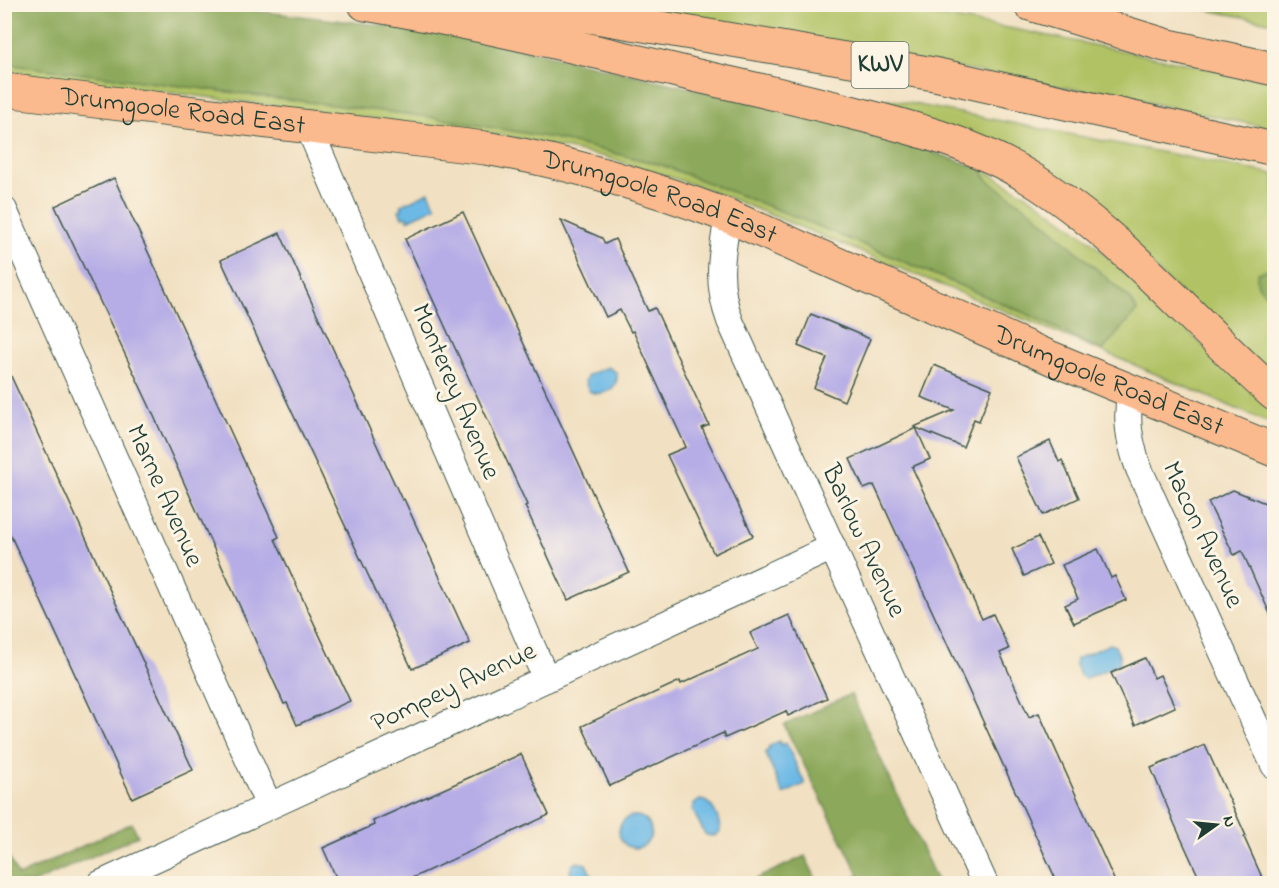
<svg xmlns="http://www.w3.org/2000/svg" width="1279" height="888" viewBox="0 0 1279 888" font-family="'Indie Flower',sans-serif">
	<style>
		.green { fill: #b1c265; stroke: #68804c; stroke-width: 1.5 }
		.forest { fill: #8ca85a; stroke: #567247; stroke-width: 1.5 }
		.water { fill: #6cb9e6; stroke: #467b8d; stroke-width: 1.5 }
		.building { fill: #b6ade6 }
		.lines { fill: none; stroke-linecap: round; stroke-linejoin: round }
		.minor-casing { stroke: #3e5549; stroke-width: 28 }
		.major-casing { stroke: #3e5549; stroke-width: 35 }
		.highway-casing { stroke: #3e5549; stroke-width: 35 }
		.minor { stroke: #fff; stroke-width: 26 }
		.major { stroke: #fbba8d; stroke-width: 33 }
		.highway { stroke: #fbba8d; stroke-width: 33 }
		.labels { text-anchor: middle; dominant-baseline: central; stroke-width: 6; stroke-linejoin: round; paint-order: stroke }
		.shield { fill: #fcf5e5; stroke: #617469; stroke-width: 1.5 }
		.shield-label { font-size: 26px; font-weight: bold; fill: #1f3d34 }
		.street-label { font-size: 27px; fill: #1f3d34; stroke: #fcf5e5 }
	</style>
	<rect width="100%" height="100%" fill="#fcf5e5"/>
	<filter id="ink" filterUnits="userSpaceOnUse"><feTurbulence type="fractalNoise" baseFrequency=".0167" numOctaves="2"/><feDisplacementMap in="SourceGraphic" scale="12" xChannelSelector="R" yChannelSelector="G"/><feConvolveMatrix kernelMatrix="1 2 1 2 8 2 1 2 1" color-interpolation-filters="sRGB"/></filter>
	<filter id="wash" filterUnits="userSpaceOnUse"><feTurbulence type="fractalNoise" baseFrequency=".008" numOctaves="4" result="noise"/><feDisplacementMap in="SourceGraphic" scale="24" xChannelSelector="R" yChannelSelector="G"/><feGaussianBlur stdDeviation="1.35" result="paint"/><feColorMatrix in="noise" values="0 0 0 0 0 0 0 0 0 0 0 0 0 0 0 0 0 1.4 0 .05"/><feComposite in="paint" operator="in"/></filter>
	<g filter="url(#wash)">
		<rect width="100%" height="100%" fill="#f1e0c1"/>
		<g class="green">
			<path d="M 546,5 L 871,5 L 1014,29 L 1274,81 L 1274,129 L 1146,102 L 923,62 Z"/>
			<path d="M 1182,5 L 1274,5 L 1274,23 Z"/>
			<path d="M 5,64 L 430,117 L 553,138 L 662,165 L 796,217 L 919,268 L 1034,317 L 1102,351 L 1132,301 L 1035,214 L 989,182 L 985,177 L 982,169 L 1035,200 L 1087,238 L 1274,411 L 1274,425 L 1102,351 L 710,190 L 606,157 L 506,136 L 5,71 Z"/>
			<path d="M 888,99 L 1274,174 L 1274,381 L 1116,233 L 887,109 Z"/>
		</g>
		<g class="forest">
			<path d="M 196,4 L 458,34 L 866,129 L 982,169 L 985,177 L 989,181 L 1035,214 L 1132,301 L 1137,311 L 1102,351 L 1034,317 L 919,268 L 796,217 L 662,165 L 553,138 L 430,117 L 5,64 L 5,5 Z"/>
			<path d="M 1268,269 L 1274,271 L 1274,302 C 1265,293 1253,287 1258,273 Z"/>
			<path d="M 851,694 L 938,883 L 841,883 L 859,875 L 784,725 Z"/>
			<path d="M 132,823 L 138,836 L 33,883 L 5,883 L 5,849 L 18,876 Z"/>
			<path d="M 805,856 L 818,883 L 747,883 Z"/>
		</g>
		<g class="water">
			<path d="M 429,192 L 436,207 L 408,220 L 406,216 L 402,217 L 399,210 L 403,208 L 401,205 Z"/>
			<path d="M 608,367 L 617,373 C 619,389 602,398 589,391 L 585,381 L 588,375 Z"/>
			<path d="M 1110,644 L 1115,646 L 1120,657 L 1119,664 L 1085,679 L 1080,675 L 1075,664 L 1076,659 Z"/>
			<path d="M 779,741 L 781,745 L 786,743 L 805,784 L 783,794 L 765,752 L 769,750 L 768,747 Z"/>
			<path d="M 700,800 C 712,800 720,819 720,831 C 716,837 711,837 705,834 L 693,811 L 693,805 Z"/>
			<circle cx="635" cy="832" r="16"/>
			<path d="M 577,862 L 586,864 L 595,883 L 574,883 L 570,871 L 572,865 Z"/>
		</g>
		<g id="blocks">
			<g class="building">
				<path d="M 114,178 L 279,537 L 275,539 L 350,701 L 297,725 L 287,703 L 284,704 L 148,403 L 55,206 Z"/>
				<path d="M 463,212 L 629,572 L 568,600 L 525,506 L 527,505 L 405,239 Z"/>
				<path d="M 561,220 L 602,238 L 605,244 L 615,239 L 648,311 L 655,308 L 709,425 L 702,428 L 753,536 L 714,554 L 667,455 L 686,447 L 633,331 L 631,332 L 620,310 L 606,317 Z"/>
				<path d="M 280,233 L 402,500 L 404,499 L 470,643 L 412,669 L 221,260 Z"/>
				<path d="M 811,314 L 870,339 L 844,401 L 814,388 L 827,358 L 798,346 Z"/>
				<path d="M 4,361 L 193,770 L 132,798 L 4,521 Z"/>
				<path d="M 934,365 L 992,389 L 979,421 L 974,419 L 963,447 L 914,427 L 954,410 L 921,397 Z"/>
				<path d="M 916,428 L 930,459 L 912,467 L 982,619 L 993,614 L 1009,649 L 1000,653 L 1029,717 L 1039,713 L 1116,884 L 1058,884 L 874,485 L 864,489 L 850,459 Z"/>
				<path d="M 1050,441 L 1059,462 L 1062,460 L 1079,498 L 1043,515 L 1016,457 Z"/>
				<path d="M 1233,490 L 1275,507 L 1275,625 L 1242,551 L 1234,555 L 1208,502 Z"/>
				<path d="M 1038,537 L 1051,564 L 1024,576 L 1012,549 Z"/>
				<path d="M 1098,549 L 1111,578 L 1115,576 L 1126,600 L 1074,623 L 1065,605 L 1078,599 L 1062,565 Z"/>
				<path d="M 789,615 L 827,698 L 788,716 L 786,711 L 725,738 L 723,733 L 610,786 L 582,726 L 680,681 L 681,684 L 758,649 L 750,633 Z"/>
				<path d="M 1145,658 L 1154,678 L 1160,675 L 1175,707 L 1135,725 L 1111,673 Z"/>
				<path d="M 1205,745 L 1246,836 L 1244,837 L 1265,884 L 1202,884 L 1175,825 L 1151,768 Z"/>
				<path d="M 521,754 L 549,815 L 399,884 L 339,884 L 323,848 L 374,825 L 373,821 Z"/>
			</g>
		</g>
	</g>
	<g filter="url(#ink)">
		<use href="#blocks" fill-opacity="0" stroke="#3e5549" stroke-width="1.5"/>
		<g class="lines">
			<defs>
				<g id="minor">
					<path d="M 309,128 L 546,679"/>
					<path d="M 4,210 L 269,806"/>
					<path d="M 728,216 C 721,256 716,283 730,321 L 985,884"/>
					<path d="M 1131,390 C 1125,419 1129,441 1139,469 L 1274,765"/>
					<path d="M 100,884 L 833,547"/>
				</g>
				<g id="major">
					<path id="s1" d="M 4,90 L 485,148 C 569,162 648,186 728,216 L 1051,358 L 1274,450"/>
				</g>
				<g id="highway">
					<path d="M 365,4 C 486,24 605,54 724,82 C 769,92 814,103 858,114 C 917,129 978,145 1030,178 C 1122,235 1193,322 1274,394"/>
					<path d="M 482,4 L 596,17 L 934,74 L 1274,149"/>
					<path d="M 1030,4 L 1165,45 L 1274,69"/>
				</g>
			</defs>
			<use href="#minor" class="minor-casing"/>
			<use href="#major" class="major-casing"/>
			<use href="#highway" class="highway-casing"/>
			<use href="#minor" class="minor"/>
			<use href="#major" class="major"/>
			<use href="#highway" class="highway"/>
		</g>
	</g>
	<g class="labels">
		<rect class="shield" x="851.5" y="42" width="57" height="46" rx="4.5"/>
		<g class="shield-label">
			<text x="880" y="65">KWV</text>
		</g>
		<g class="street-label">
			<text stroke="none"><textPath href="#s1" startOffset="180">Drumgoole Road East</textPath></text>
			<text stroke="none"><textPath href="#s1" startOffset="666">Drumgoole Road East</textPath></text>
			<text stroke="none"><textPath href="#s1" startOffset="1152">Drumgoole Road East</textPath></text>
			<text transform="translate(455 392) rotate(67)">Monterey Avenue</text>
			<text transform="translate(164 496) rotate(66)">Marne Avenue</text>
			<text transform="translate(1202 535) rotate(65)">Macon Avenue</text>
			<text transform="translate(863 541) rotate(65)">Barlow Avenue</text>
			<text transform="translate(454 688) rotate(-25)">Pompey Avenue</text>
		</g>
	</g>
	<rect width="1279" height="888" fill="none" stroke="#fcf5e5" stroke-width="24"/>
	<g transform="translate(1216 825) rotate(75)" stroke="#fcf5e5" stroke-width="4.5" paint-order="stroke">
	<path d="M0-4.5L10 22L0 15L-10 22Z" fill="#1f3d34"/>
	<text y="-9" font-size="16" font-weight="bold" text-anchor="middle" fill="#1f3d34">N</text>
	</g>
</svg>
